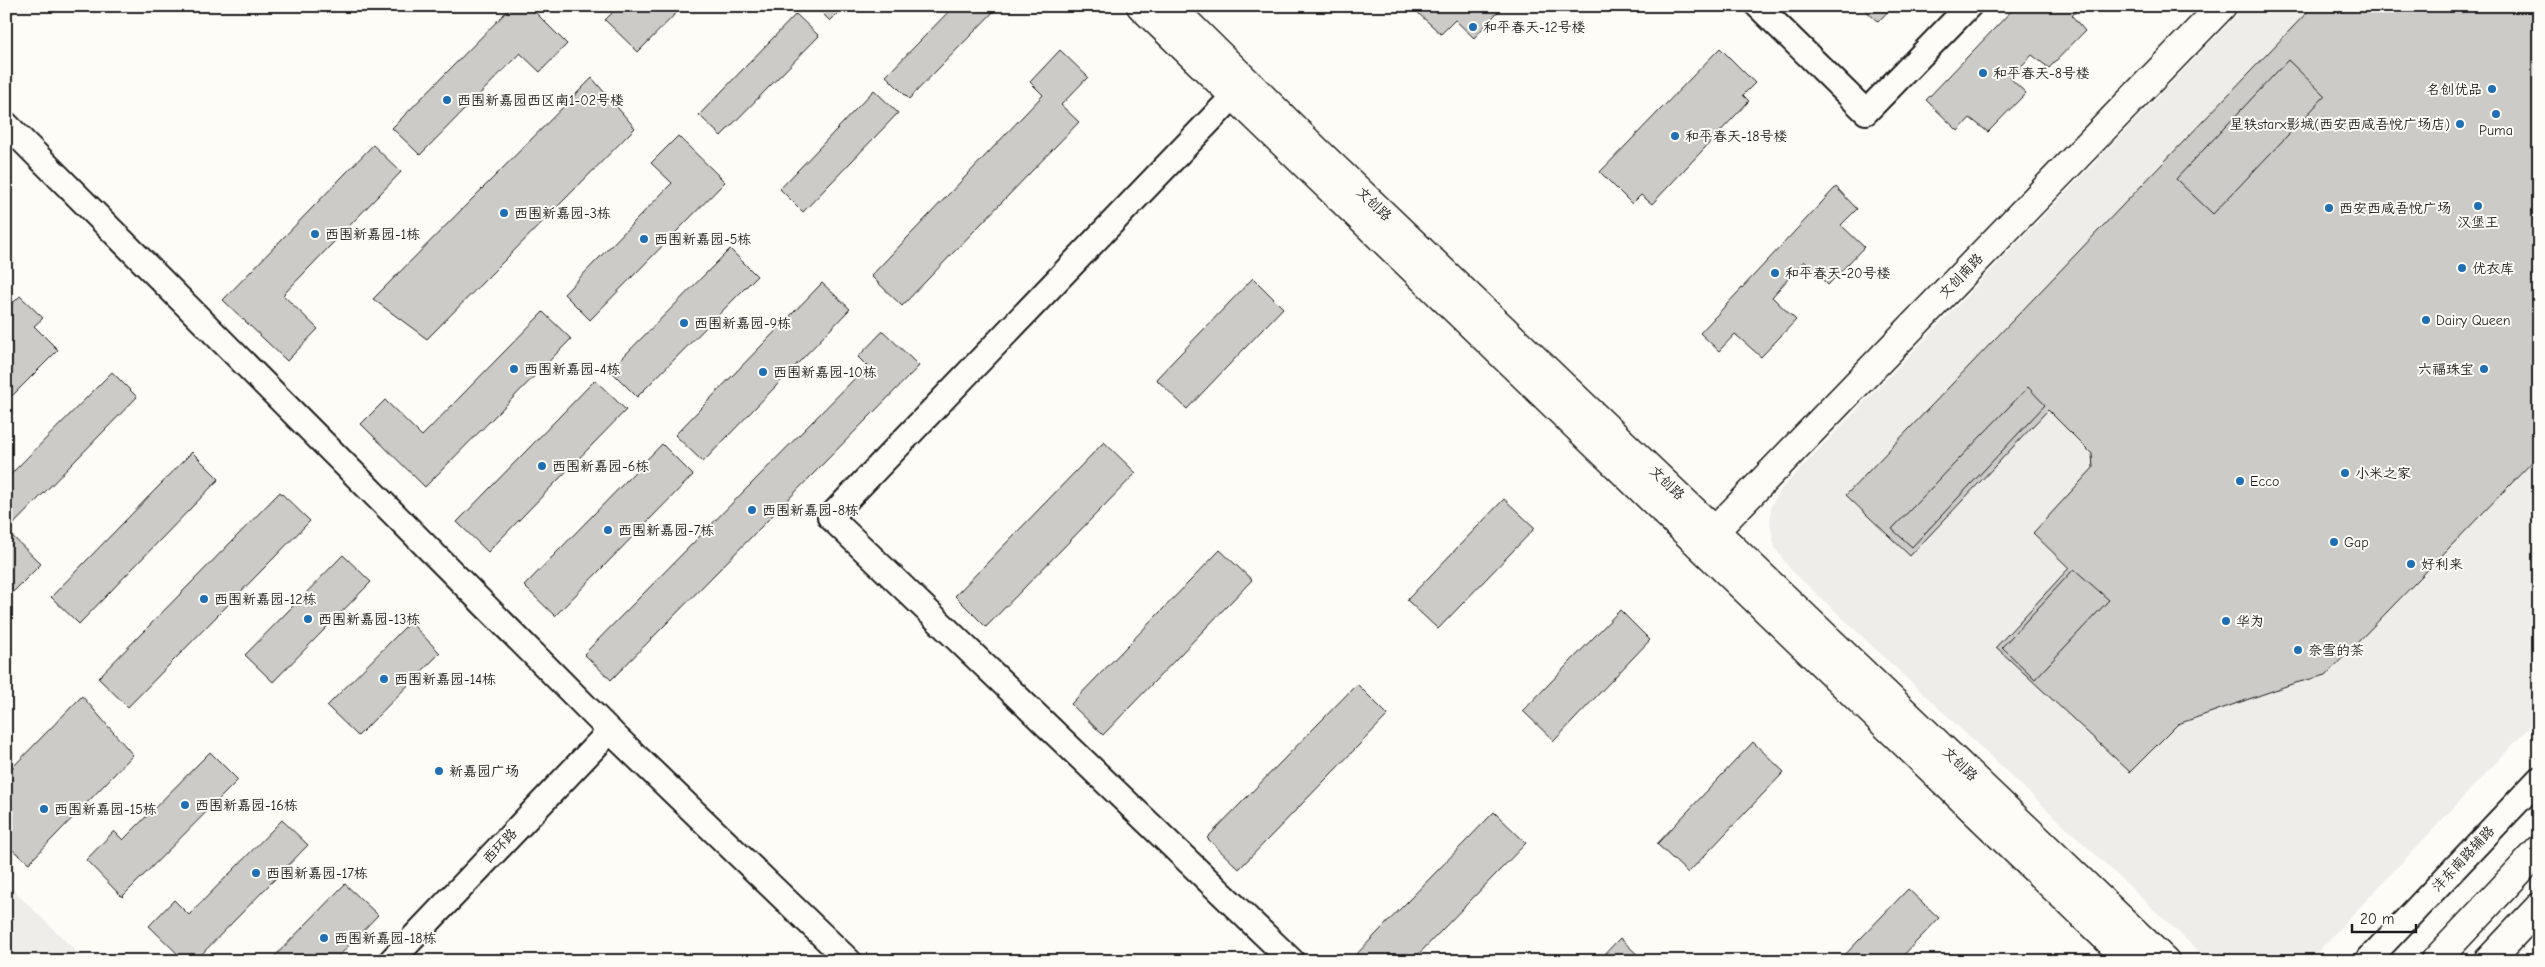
<svg xmlns="http://www.w3.org/2000/svg" width="2545" height="967" viewBox="0 0 2545 967" font-family="'Comic Neue','LXGW WenKai TC',sans-serif">
	<style>
		.built { fill: #eeede9 }
		.building { fill: #cccbc8; stroke: #1c1c1c }
		.lines { fill: none; stroke-linecap: round; stroke-linejoin: round }
		.minor-casing { stroke: #1c1c1c; stroke-width: 28 }
		.tertiary-casing { stroke: #1c1c1c; stroke-width: 31 }
		.trunk-casing { stroke: #1c1c1c; stroke-width: 31 }
		.minor { stroke: #fdfcf7; stroke-width: 24 }
		.tertiary { stroke: #fdfcf7; stroke-width: 28 }
		.trunk { stroke: #fdfcf7; stroke-width: 28 }
		.poi-dot { fill: #1f6fb2; stroke: #fdfcf7; stroke-width: 2 }
		.labels { text-anchor: middle; dominant-baseline: central; stroke-width: 4; stroke-linejoin: round; paint-order: stroke }
		.poi-label { font-size: 14px; fill: #1c1c1c; stroke: #fdfcf7; text-anchor: start }
		.street-label { font-size: 14px; fill: #1c1c1c; stroke: #fdfcf7 }
	</style>
	<rect width="100%" height="100%" fill="#fdfcf7"/>
	<filter id="ink" filterUnits="userSpaceOnUse"><feTurbulence type="fractalNoise" baseFrequency=".02" numOctaves="2"/><feDisplacementMap in="SourceGraphic" scale="10" xChannelSelector="R" yChannelSelector="G"/><feConvolveMatrix kernelMatrix="1 2 1 2 8 2 1 2 1" color-interpolation-filters="sRGB"/></filter>
	<g filter="url(#ink)">
		<g class="built">
			<path d="M 2245,6 L 2539,6 L 2539,717 L 2309,961 L 2209,961 L 1790,569 L 1775,548 L 1770,524 L 1771,506 L 1781,489 Z"/>
			<path d="M 6,883 L 86,961 L 6,961 Z"/>
		</g>
		<g class="building">
			<path d="M 512,6 L 529,6 L 567,44 L 540,72 L 520,53 L 420,155 L 392,128 Z"/>
			<path d="M 619,6 L 683,6 L 638,52 L 605,20 Z"/>
			<path d="M 815,6 L 845,6 L 830,21 Z"/>
			<path d="M 954,6 L 999,6 L 909,99 L 886,76 Z"/>
			<path d="M 1424,6 L 1503,6 L 1474,38 L 1455,20 L 1441,34 L 1418,13 Z"/>
			<path d="M 1861,6 L 1893,6 L 1878,22 Z"/>
			<path d="M 2016,6 L 2080,6 L 2072,16 L 2085,31 L 2049,68 L 2032,55 L 2010,78 L 2026,93 L 1988,132 L 1970,118 L 1958,131 L 1926,100 Z"/>
			<path d="M 2313,6 L 2539,6 L 2539,455 L 2326,675 L 2292,684 L 2178,724 L 2130,772 L 1996,647 L 2069,568 L 2033,533 L 2093,468 L 2092,454 L 2048,410 L 1910,556 L 1846,495 Z"/>
			<path d="M 796,14 L 819,36 L 721,136 L 699,115 Z"/>
			<path d="M 1720,48 L 1755,83 L 1743,95 L 1749,101 L 1652,204 L 1641,195 L 1632,204 L 1600,172 Z"/>
			<path d="M 1060,50 L 1088,77 L 1061,105 L 1079,122 L 902,306 L 871,276 L 1043,95 L 1030,82 Z"/>
			<path d="M 2288,60 L 2325,96 L 2213,214 L 2176,179 Z"/>
			<path d="M 592,78 L 635,128 L 427,339 L 373,299 Z"/>
			<path d="M 874,90 L 898,113 L 803,212 L 780,189 Z"/>
			<path d="M 678,136 L 725,182 L 590,320 L 564,294 L 672,183 L 651,163 Z"/>
			<path d="M 373,145 L 401,172 L 283,295 L 318,329 L 287,361 L 223,300 Z"/>
			<path d="M 1836,187 L 1857,209 L 1841,225 L 1864,247 L 1828,285 L 1804,261 L 1772,297 L 1796,320 L 1761,357 L 1735,334 L 1719,351 L 1700,333 Z"/>
			<path d="M 730,249 L 757,276 L 637,397 L 610,370 Z"/>
			<path d="M 1253,278 L 1283,308 L 1187,409 L 1156,379 Z"/>
			<path d="M 822,283 L 850,309 L 703,462 L 675,435 Z"/>
			<path d="M 20,296 L 43,318 L 34,326 L 58,350 L 6,402 L 6,310 Z"/>
			<path d="M 543,312 L 571,339 L 425,487 L 361,424 L 385,400 L 422,436 Z"/>
			<path d="M 883,331 L 919,366 L 611,680 L 584,654 L 867,366 L 858,357 Z"/>
			<path d="M 112,372 L 137,397 L 7,531 L 41,564 L 12,593 L 6,587 L 6,479 Z"/>
			<path d="M 595,380 L 626,410 L 488,552 L 457,522 Z"/>
			<path d="M 2028,387 L 2045,405 L 1912,547 L 1892,529 Z"/>
			<path d="M 1104,442 L 1136,473 L 986,627 L 955,596 Z"/>
			<path d="M 662,444 L 693,475 L 555,616 L 524,586 Z"/>
			<path d="M 192,452 L 219,479 L 79,624 L 51,597 Z"/>
			<path d="M 280,492 L 310,521 L 128,707 L 98,678 Z"/>
			<path d="M 1504,499 L 1535,528 L 1438,629 L 1407,600 Z"/>
			<path d="M 1220,550 L 1252,580 L 1103,735 L 1071,704 Z"/>
			<path d="M 343,555 L 371,582 L 273,682 L 245,655 Z"/>
			<path d="M 2074,569 L 2109,600 L 2035,679 L 2002,647 Z"/>
			<path d="M 1620,610 L 1650,640 L 1554,741 L 1523,711 Z"/>
			<path d="M 410,622 L 440,653 L 358,736 L 327,706 Z"/>
			<path d="M 1357,684 L 1388,715 L 1239,869 L 1207,838 Z"/>
			<path d="M 82,696 L 133,755 L 29,863 L 6,845 L 6,774 Z"/>
			<path d="M 1753,742 L 1784,772 L 1688,873 L 1657,844 Z"/>
			<path d="M 210,752 L 238,780 L 122,897 L 86,860 L 114,831 L 123,840 Z"/>
			<path d="M 1494,812 L 1526,843 L 1412,961 L 1350,961 Z"/>
			<path d="M 282,820 L 308,845 L 195,961 L 185,961 L 149,926 L 174,900 L 189,915 Z"/>
			<path d="M 345,884 L 378,915 L 334,961 L 270,961 Z"/>
			<path d="M 1908,889 L 1939,918 L 1898,961 L 1839,961 Z"/>
			<path d="M 1620,938 L 1644,961 L 1598,961 Z"/>
		</g>
		<g class="lines">
			<defs>
				<g id="minor">
					<path d="M 1758,6 L 1866,112 L 1969,6"/>
					<path d="M 1247,82 L 830,517 L 1292,961"/>
					<path d="M 6,124 L 610,731 L 849,961"/>
					<path d="M 391,961 L 610,731"/>
					<path d="M 2367,961 L 2539,779"/>
				</g>
				<g id="tertiary">
					<path d="M 1141,6 L 2130,961"/>
					<path d="M 1170,6 L 1316,150 L 2165,961"/>
					<path d="M 1703,543 L 2222,6"/>
				</g>
				<g id="trunk">
					<path d="M 2435,961 L 2539,850"/>
					<path d="M 2488,961 L 2539,907"/>
				</g>
			</defs>
			<use href="#minor" class="minor-casing"/>
			<use href="#tertiary" class="tertiary-casing"/>
			<use href="#trunk" class="trunk-casing"/>
			<use href="#minor" class="minor"/>
			<use href="#tertiary" class="tertiary"/>
			<use href="#trunk" class="trunk"/>
		</g>
	</g>
	<g class="poi-dot">
		<circle cx="1473" cy="27" r="5"/>
		<circle cx="1983" cy="73" r="5"/>
		<circle cx="2492" cy="89" r="5"/>
		<circle cx="447" cy="100" r="5"/>
		<circle cx="2496" cy="114" r="5"/>
		<circle cx="2460" cy="124" r="5"/>
		<circle cx="1675" cy="136" r="5"/>
		<circle cx="2478" cy="206" r="5"/>
		<circle cx="2329" cy="208" r="5"/>
		<circle cx="504" cy="213" r="5"/>
		<circle cx="315" cy="234" r="5"/>
		<circle cx="644" cy="239" r="5"/>
		<circle cx="2462" cy="268" r="5"/>
		<circle cx="1775" cy="273" r="5"/>
		<circle cx="2426" cy="320" r="5"/>
		<circle cx="684" cy="323" r="5"/>
		<circle cx="514" cy="369" r="5"/>
		<circle cx="2484" cy="369" r="5"/>
		<circle cx="763" cy="372" r="5"/>
		<circle cx="542" cy="466" r="5"/>
		<circle cx="2345" cy="473" r="5"/>
		<circle cx="2240" cy="481" r="5"/>
		<circle cx="752" cy="510" r="5"/>
		<circle cx="608" cy="530" r="5"/>
		<circle cx="2334" cy="542" r="5"/>
		<circle cx="2411" cy="564" r="5"/>
		<circle cx="204" cy="599" r="5"/>
		<circle cx="308" cy="619" r="5"/>
		<circle cx="2226" cy="621" r="5"/>
		<circle cx="2298" cy="650" r="5"/>
		<circle cx="384" cy="679" r="5"/>
		<circle cx="439" cy="771" r="5"/>
		<circle cx="185" cy="805" r="5"/>
		<circle cx="44" cy="809" r="5"/>
		<circle cx="256" cy="873" r="5"/>
		<circle cx="324" cy="938" r="5"/>
	</g>
	<g class="labels">
		<g class="poi-label">
			<text x="1483" y="27">和平春天-12号楼</text>
			<text x="1993" y="73">和平春天-8号楼</text>
			<text x="2482" y="89" text-anchor="end">名创优品</text>
			<text x="457" y="100">西围新嘉园西区南1-02号楼</text>
			<text x="2450" y="124" text-anchor="end">星轶starx影城(西安西咸吾悦广场店)</text>
			<text x="2496" y="130" text-anchor="middle">Puma</text>
			<text x="1685" y="136">和平春天-18号楼</text>
			<text x="2339" y="208">西安西咸吾悦广场</text>
			<text x="514" y="213">西围新嘉园-3栋</text>
			<text x="2478" y="222" text-anchor="middle">汉堡王</text>
			<text x="325" y="234">西围新嘉园-1栋</text>
			<text x="654" y="239">西围新嘉园-5栋</text>
			<text x="2472" y="268">优衣库</text>
			<text x="1785" y="273">和平春天-20号楼</text>
			<text x="2436" y="320">Dairy Queen</text>
			<text x="694" y="323">西围新嘉园-9栋</text>
			<text x="524" y="369">西围新嘉园-4栋</text>
			<text x="2474" y="369" text-anchor="end">六福珠宝</text>
			<text x="773" y="372">西围新嘉园-10栋</text>
			<text x="552" y="466">西围新嘉园-6栋</text>
			<text x="2355" y="473">小米之家</text>
			<text x="2250" y="481">Ecco</text>
			<text x="762" y="510">西围新嘉园-8栋</text>
			<text x="618" y="530">西围新嘉园-7栋</text>
			<text x="2344" y="542">Gap</text>
			<text x="2421" y="564">好利来</text>
			<text x="214" y="599">西围新嘉园-12栋</text>
			<text x="318" y="619">西围新嘉园-13栋</text>
			<text x="2236" y="621">华为</text>
			<text x="2308" y="650">奈雪的茶</text>
			<text x="394" y="679">西围新嘉园-14栋</text>
			<text x="449" y="771">新嘉园广场</text>
			<text x="195" y="805">西围新嘉园-16栋</text>
			<text x="54" y="809">西围新嘉园-15栋</text>
			<text x="266" y="873">西围新嘉园-17栋</text>
			<text x="334" y="938">西围新嘉园-18栋</text>
		</g>
		<g class="street-label">
			<text transform="translate(1374 204) rotate(44)">文创路</text>
			<text transform="translate(1961 276) rotate(-46)">文创南路</text>
			<text transform="translate(1667 483) rotate(44)">文创路</text>
			<text transform="translate(1960 764) rotate(44)">文创路</text>
			<text transform="translate(500 846) rotate(-46)">西环路</text>
			<text transform="translate(2463 859) rotate(-47)">沣东南路辅路</text>
		</g>
	</g>
	<rect width="2545" height="967" fill="none" stroke="#fdfcf7" stroke-width="25"/>
	<rect x="12" y="12" width="2520" height="942" fill="none" stroke="#1c1c1c" stroke-width="2" filter="url(#ink)"/>
	<path d="M2352 924v8h64v-8" fill="none" stroke="#1c1c1c" stroke-width="2.5"/>
	<text x="2360" y="924" font-size="15" fill="#1c1c1c" stroke="#fdfcf7" stroke-width="4" paint-order="stroke">20 m</text>
</svg>
